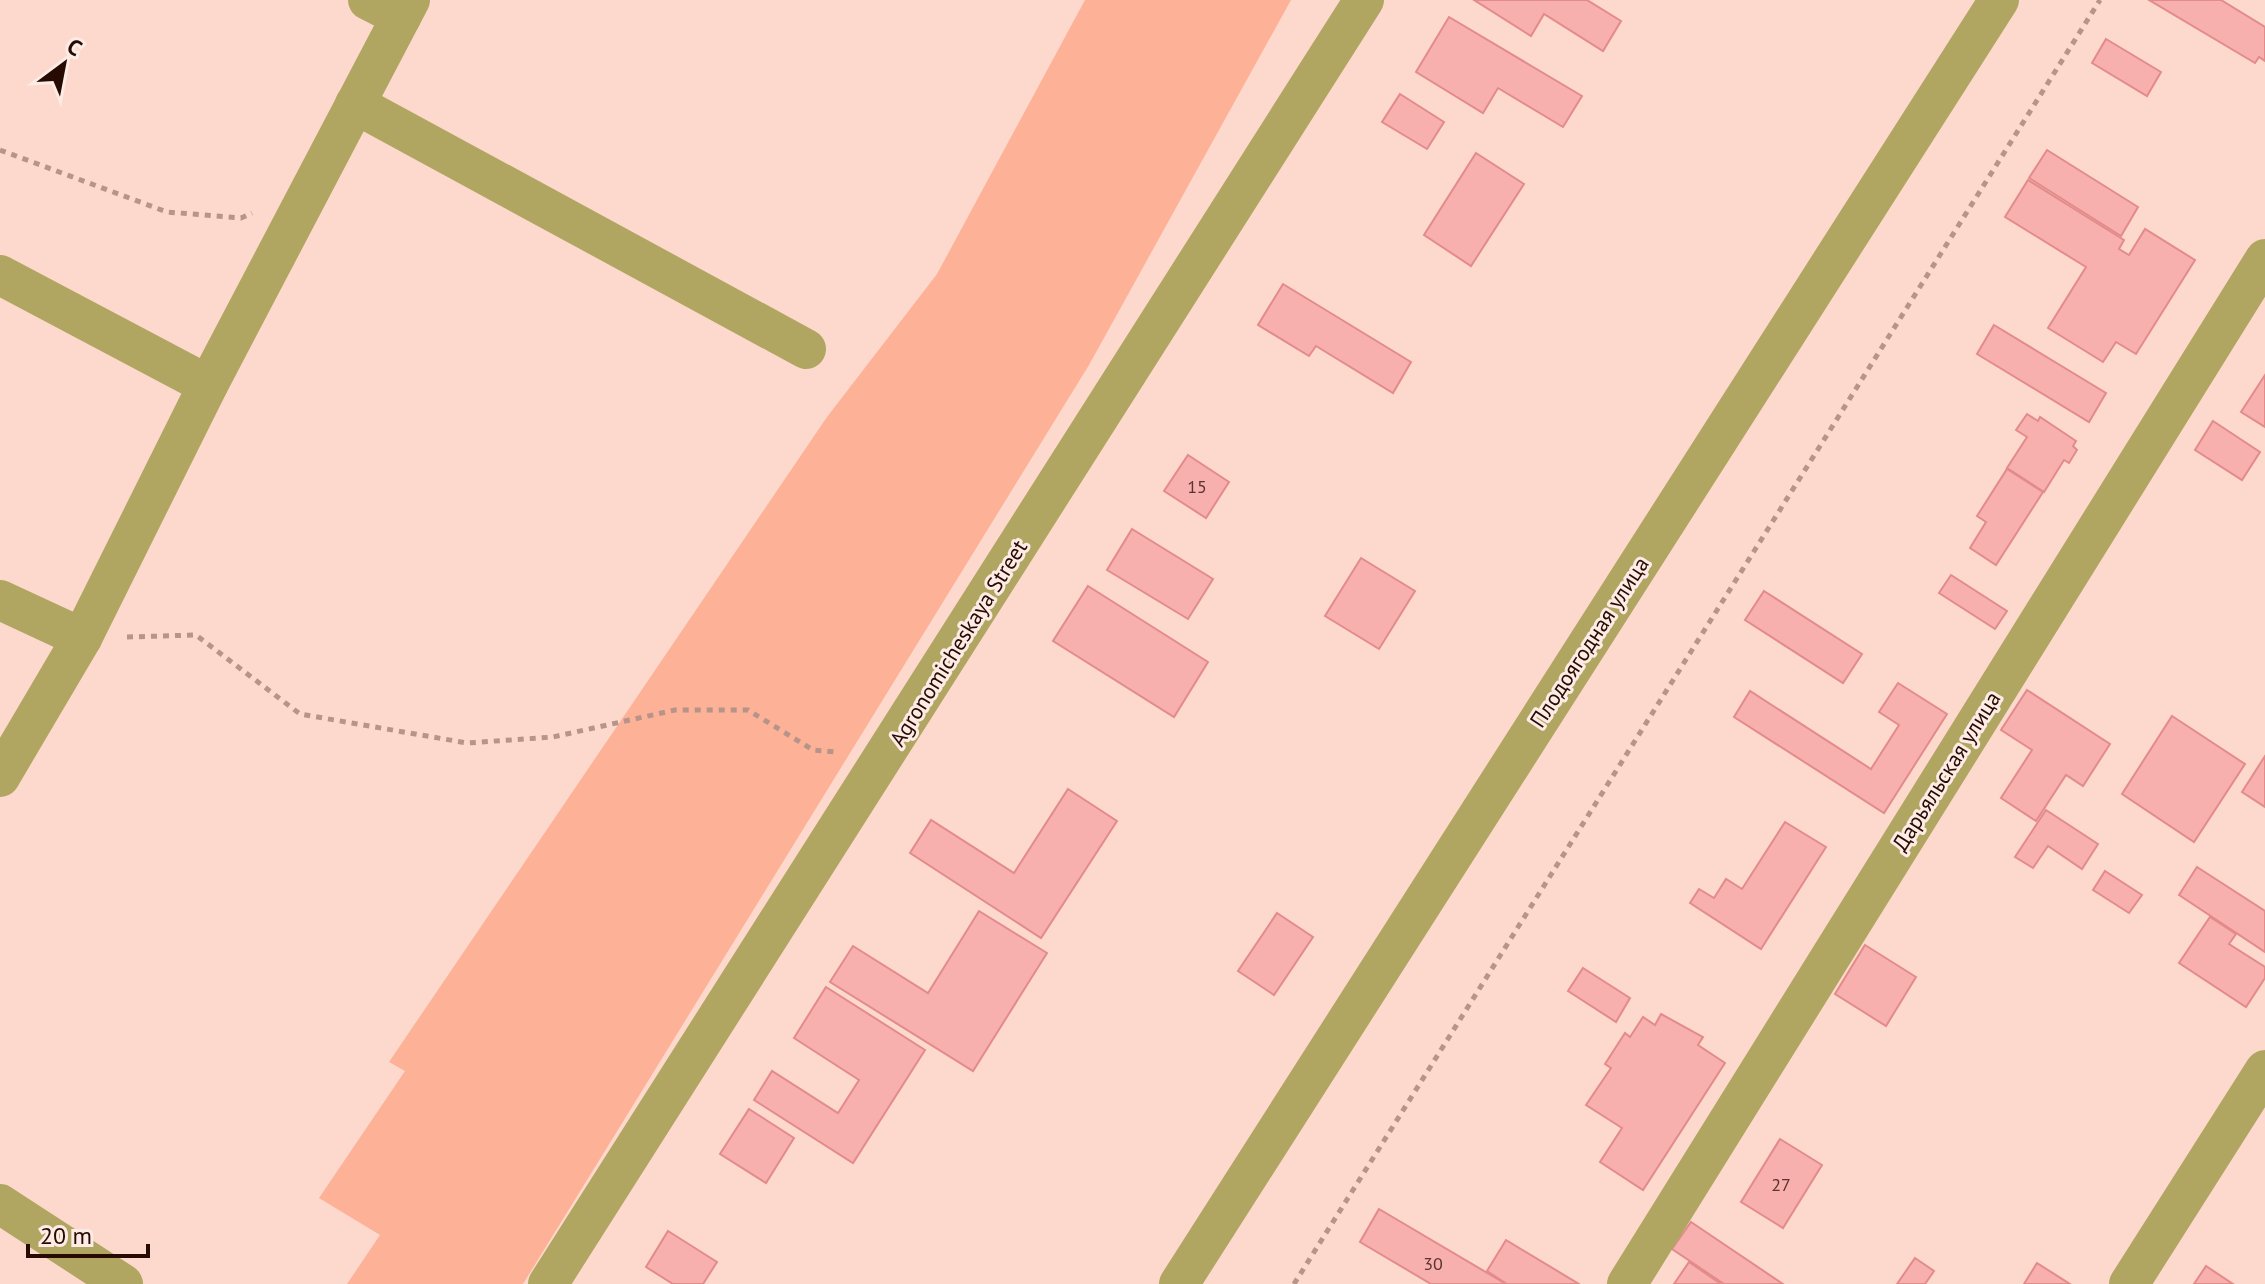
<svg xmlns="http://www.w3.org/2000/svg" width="2265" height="1284" viewBox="0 0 2265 1284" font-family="'PT Sans',sans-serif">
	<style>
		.green { fill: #fdb196 }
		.building { fill: #f7b0ae; stroke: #e38b8b; stroke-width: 2 }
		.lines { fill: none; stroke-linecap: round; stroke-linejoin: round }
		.path { stroke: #b69489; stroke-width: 5; stroke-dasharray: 6 6; stroke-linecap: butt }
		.minor { stroke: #b1a661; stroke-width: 40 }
		.labels { text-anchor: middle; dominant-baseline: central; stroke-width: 6; stroke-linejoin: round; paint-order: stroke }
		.number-label { font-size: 18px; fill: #5b342d }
		.street-label { font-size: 22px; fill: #270a02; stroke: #fdebe5 }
	</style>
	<rect width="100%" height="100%" fill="#fdd9cd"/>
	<path class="green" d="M 1085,0 L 1291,0 L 1089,365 L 523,1284 L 347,1284 L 380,1235 L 319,1198 L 405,1071 L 389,1062 L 827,417 L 937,274 Z"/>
	<g class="building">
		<path d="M 1474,0 L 1587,0 L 1621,21 L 1603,51 L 1544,14 L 1531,36 Z"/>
		<path d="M 2149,0 L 2221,0 L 2265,27 L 2265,61 L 2259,57 L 2255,63 Z"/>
		<path d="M 1449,17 L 1582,96 L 1563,127 L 1498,88 L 1483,113 L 1416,72 Z"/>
		<path d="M 2106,39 L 2161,72 L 2147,96 L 2092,63 Z"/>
		<path d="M 1400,94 L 1444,122 L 1427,149 L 1382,122 Z"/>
		<path d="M 2047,150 L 2138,207 L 2121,236 L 2029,178 Z"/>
		<path d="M 1476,153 L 1524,184 L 1471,266 L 1424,235 Z"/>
		<path d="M 2028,180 L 2124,240 L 2119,249 L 2129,255 L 2145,229 L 2195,260 L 2136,354 L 2116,342 L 2103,362 L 2048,328 L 2086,267 L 2005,217 Z"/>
		<path d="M 1283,284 L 1411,362 L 1393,393 L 1316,346 L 1309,356 L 1258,325 Z"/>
		<path d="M 1994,325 L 2106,393 L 2089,422 L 1977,354 Z"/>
		<path d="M 2265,375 L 2265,427 L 2241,412 Z"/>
		<path d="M 2027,414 L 2038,421 L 2040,417 L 2076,441 L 2073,446 L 2077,450 L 2069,463 L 2064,460 L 2044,492 L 2007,468 L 2027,437 L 2016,430 Z"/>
		<path d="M 2213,421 L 2260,452 L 2242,480 L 2195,450 Z"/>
		<path d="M 1188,455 L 1229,482 L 1206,518 L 1164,491 Z"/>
		<path d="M 2007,469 L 2043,492 L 1996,565 L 1970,548 L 1986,522 L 1977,516 Z"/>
		<path d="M 1132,529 L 1213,579 L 1188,619 L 1107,570 Z"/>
		<path d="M 1361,558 L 1415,591 L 1379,649 L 1325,616 Z"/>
		<path d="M 1951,575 L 2007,611 L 1995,629 L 1939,593 Z"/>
		<path d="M 1088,586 L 1208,662 L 1174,717 L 1053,641 Z"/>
		<path d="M 1764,591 L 1862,654 L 1843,683 L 1745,620 Z"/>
		<path d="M 1898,683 L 1947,714 L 1884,813 L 1734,717 L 1750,691 L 1871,769 L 1899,725 L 1879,712 Z"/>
		<path d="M 2027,690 L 2110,744 L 2083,786 L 2066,775 L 2036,821 L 2001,798 L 2032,750 L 2001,730 Z"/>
		<path d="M 2172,716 L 2245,764 L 2194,842 L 2122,794 Z"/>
		<path d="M 2265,756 L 2265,807 L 2242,792 Z"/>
		<path d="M 1068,789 L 1117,821 L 1041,938 L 910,853 L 931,820 L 1014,873 Z"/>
		<path d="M 2046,810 L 2098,844 L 2082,869 L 2048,846 L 2033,868 L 2015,857 Z"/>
		<path d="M 1785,822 L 1826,847 L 1761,949 L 1690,903 L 1699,889 L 1714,898 L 1726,879 L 1742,889 Z"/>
		<path d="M 2197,867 L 2265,911 L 2265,952 L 2179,895 Z"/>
		<path d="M 2105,871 L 2142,895 L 2129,913 L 2093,890 Z"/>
		<path d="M 979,911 L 1047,953 L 973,1071 L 830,982 L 853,946 L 928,993 Z"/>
		<path d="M 1277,913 L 1313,937 L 1274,995 L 1238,971 Z"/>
		<path d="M 2210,917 L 2236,934 L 2229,944 L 2265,967 L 2265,978 L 2246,1007 L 2179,963 Z"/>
		<path d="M 1865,945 L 1916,977 L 1886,1026 L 1835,994 Z"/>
		<path d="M 1583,968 L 1630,998 L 1616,1022 L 1568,991 Z"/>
		<path d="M 826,987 L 925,1050 L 853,1163 L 754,1100 L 772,1071 L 838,1113 L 859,1080 L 794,1038 Z"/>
		<path d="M 1661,1014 L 1703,1037 L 1698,1045 L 1725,1063 L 1643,1190 L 1600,1162 L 1622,1128 L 1586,1105 L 1611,1068 L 1605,1064 L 1625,1033 L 1630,1037 L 1643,1017 L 1655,1025 Z"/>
		<path d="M 749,1109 L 794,1138 L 766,1183 L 720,1154 Z"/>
		<path d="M 1780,1139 L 1822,1165 L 1783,1228 L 1741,1202 Z"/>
		<path d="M 1379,1209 L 1506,1284 L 1431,1284 L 1360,1242 Z"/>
		<path d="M 1691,1222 L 1783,1284 L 1724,1284 L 1672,1249 Z"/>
		<path d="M 668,1231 L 717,1262 L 703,1284 L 673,1284 L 646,1267 Z"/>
		<path d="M 1506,1240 L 1579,1284 L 1507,1284 L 1487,1271 Z"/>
		<path d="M 1915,1258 L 1934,1271 L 1925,1284 L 1897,1284 Z"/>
		<path d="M 1689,1262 L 1721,1284 L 1674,1284 Z"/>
		<path d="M 2037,1263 L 2070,1284 L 2024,1284 Z"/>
		<path d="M 2206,1266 L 2233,1284 L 2194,1284 Z"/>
	</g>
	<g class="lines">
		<g class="path">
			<path d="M 0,150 L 167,212 L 241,218 L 252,213"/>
			<path d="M 127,637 L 196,635 L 300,714 L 467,743 L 553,737 L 675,710 L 748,710 L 813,750 L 837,752"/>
			<path d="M 1294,1284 L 2100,0"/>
		</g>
		<g class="minor">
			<path d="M 368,0 L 401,17"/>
			<path d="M 355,104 L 806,349"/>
			<path d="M 0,275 L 208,385"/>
			<path d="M 0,600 L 82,638"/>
			<path d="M 0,777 L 82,638 L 208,385 L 410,0"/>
			<path d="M 0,1204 L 123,1284"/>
			<path d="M 548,1284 L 1364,0"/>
			<path d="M 1179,1284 L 1999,0"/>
			<path d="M 1627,1284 L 2265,259"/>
			<path d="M 2129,1284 L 2265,1070"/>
		</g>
	</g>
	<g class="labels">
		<g class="number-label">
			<text x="1197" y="486">15</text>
			<text x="1781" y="1184">27</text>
			<text x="1433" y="1263">30</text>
		</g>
		<g class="street-label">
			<text transform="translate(1589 642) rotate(-57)">Плодоягодная улица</text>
			<text transform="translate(958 643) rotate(-58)">Agronomicheskaya Street</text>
			<text transform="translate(1946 771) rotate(-58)">Дарьяльская улица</text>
		</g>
	</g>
	<g transform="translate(64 64) rotate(32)" stroke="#fdebe5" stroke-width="6" paint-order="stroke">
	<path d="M0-6L14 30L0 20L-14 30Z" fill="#270a02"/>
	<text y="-12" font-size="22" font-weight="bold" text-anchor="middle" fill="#270a02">С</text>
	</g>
	<path d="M28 1244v12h120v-12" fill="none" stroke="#270a02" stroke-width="4"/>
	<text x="40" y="1244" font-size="24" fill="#270a02" stroke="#fdebe5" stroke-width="6" paint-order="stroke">20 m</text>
</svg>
